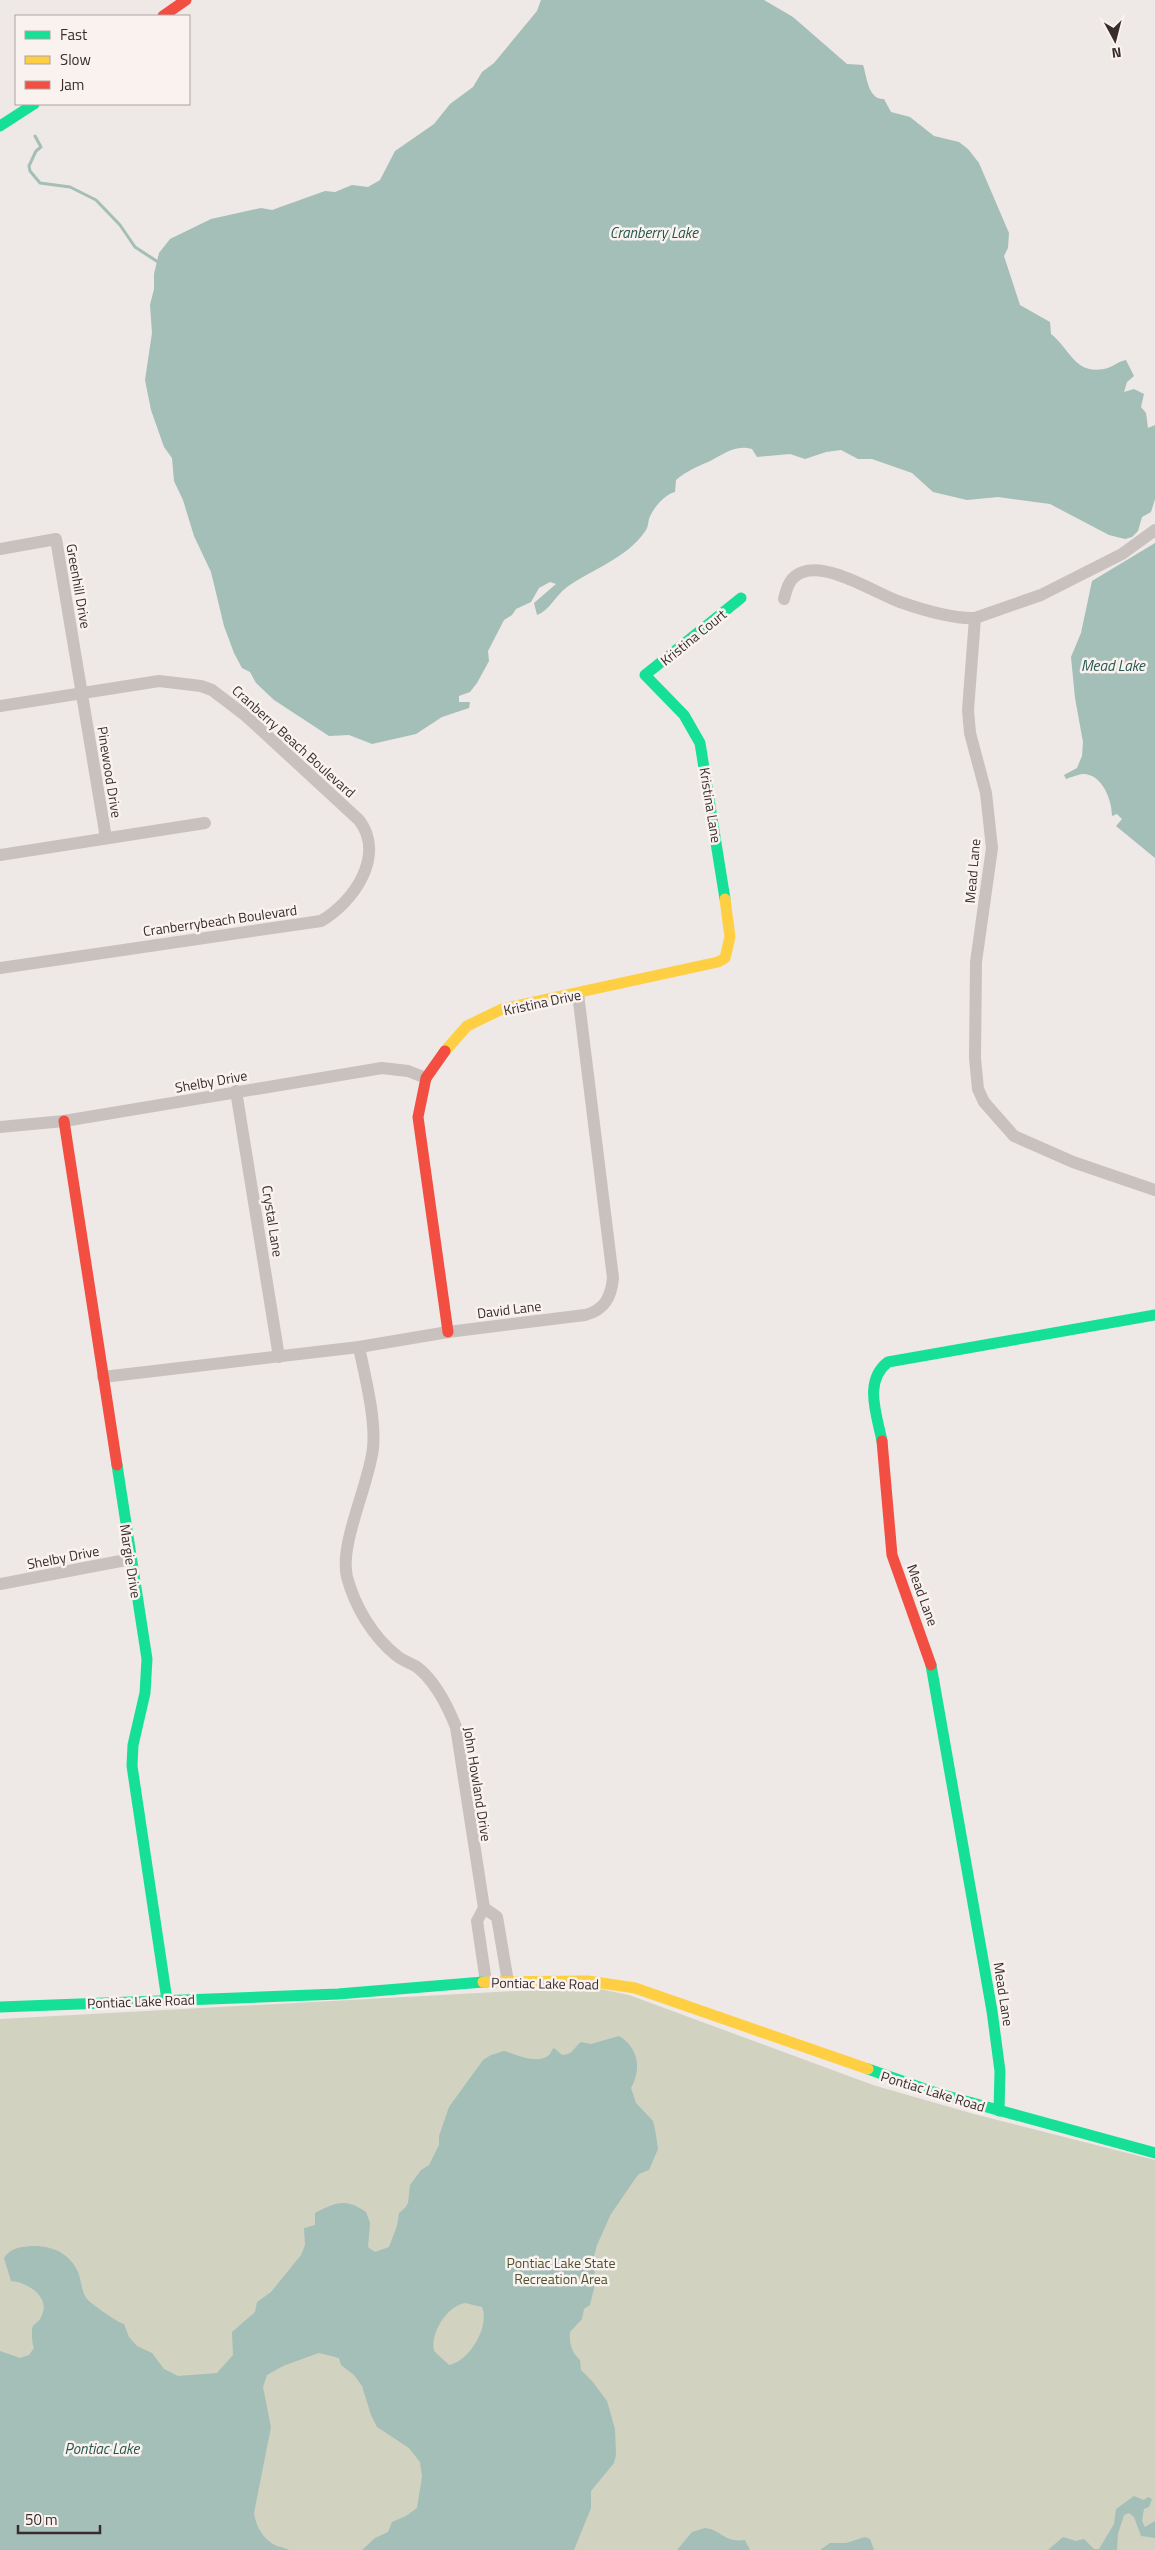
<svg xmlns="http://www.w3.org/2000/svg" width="1155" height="2550" viewBox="0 0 1155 2550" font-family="'Titillium Web',sans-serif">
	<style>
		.green { fill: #d2d2c1 }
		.water { fill: #a4beb8; fill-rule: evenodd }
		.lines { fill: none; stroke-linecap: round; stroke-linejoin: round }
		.stream { stroke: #a4beb8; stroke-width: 3 }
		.street { stroke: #c8c1be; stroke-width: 12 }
		.fast { stroke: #16e098; stroke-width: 11 }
		.slow { stroke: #ffcf43; stroke-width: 11 }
		.jam { stroke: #f24e42; stroke-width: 11 }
		.labels { text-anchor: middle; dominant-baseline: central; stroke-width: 5; stroke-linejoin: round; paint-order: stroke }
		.street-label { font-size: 14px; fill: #392d2c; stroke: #f9f2ef }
		.park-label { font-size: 14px; fill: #4f5532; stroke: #f9f2ef }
		.water-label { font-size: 15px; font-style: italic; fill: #25574f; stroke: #f9f2ef }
	</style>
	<rect width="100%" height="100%" fill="#eee8e6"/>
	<path class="green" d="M 590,1987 L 629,1995 L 873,2085 L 974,2114 L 1155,2160 L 1155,2550 L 0,2550 L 0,2019 Z"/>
	<g class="water">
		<path d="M 541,0 L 764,0 L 793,17 L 847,64 L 863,65 C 867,77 868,100 884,99 L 891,112 L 910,117 L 934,136 L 959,142 L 968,149 L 979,163 L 1009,233 L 1008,248 L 1004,256 L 1020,305 L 1050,322 L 1051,334 C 1071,350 1074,374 1104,369 C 1112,368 1118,361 1126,360 L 1134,376 L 1127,382 L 1124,392 L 1134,389 L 1144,394 L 1141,407 L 1146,413 L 1148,428 L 1155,425 L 1155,499 L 1151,512 L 1142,517 L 1138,531 L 1132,537 L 1125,539 L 1109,535 L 1050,504 L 998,497 L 967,500 L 933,492 L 912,473 L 872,459 L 858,459 L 841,450 L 826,452 L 805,459 L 790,454 L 757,457 L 752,449 C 734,444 723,455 708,462 C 696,467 687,471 676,480 L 675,492 C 664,495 653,508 649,519 C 648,523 648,527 646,530 C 628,558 592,569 567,587 C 556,595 549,611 537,615 L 534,603 L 556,584 L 550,582 L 539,588 L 531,602 L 516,609 L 512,615 L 504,620 L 488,651 L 489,661 L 477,683 L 470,692 L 459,696 L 459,702 L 470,702 L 469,708 L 442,717 L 416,734 L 372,744 L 349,735 L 329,736 L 274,700 L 256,683 L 250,672 L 242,668 L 234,653 L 224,626 L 211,572 L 194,536 L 183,500 L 174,481 L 172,458 L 164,447 L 151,410 L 145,380 L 152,333 L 150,305 L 154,289 L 154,274 L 159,253 L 170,239 L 211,219 L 261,208 L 272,210 L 325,191 L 335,192 L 352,185 L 368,187 L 380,180 L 395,151 L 434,124 L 450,104 L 473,87 L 482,72 L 494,63 L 537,11 Z"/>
		<path d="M 1155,543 L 1155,858 L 1116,826 L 1122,819 L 1117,814 L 1112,816 C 1112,800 1102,773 1082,774 C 1077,775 1071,777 1066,779 L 1064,775 L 1077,768 L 1082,756 L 1083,742 L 1075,698 L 1071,657 L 1081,633 L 1092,581 Z"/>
		<path d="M 619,2036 C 638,2047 642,2069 631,2088 L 636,2103 L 653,2121 L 655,2129 L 658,2149 L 649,2170 L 639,2174 L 635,2179 L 611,2214 L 597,2245 L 594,2256 L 595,2284 L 590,2305 L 584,2309 L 582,2319 L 570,2332 C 569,2344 572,2353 580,2360 L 581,2370 L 592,2381 L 607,2401 L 615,2429 L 616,2455 L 614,2463 L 591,2491 L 591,2508 L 574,2550 L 362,2550 L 375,2538 L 388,2532 L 392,2522 L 406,2516 L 417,2508 L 422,2477 L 420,2462 L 409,2448 L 377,2427 L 371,2415 L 362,2386 L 354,2375 L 341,2365 L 339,2358 L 319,2353 L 313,2355 L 283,2366 L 267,2375 L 263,2387 L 271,2427 L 254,2513 C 256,2526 262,2537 273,2544 C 277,2547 284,2547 289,2550 L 0,2550 L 0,2351 L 20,2358 L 29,2355 L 34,2348 C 32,2344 31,2329 33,2326 C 35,2323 40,2321 41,2317 C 52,2298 28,2282 11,2281 L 4,2258 C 11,2248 19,2247 31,2246 C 51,2245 70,2253 78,2272 C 82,2282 81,2294 89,2301 C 96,2307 117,2322 124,2324 L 129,2337 L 137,2346 L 152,2353 L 164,2369 L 178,2376 L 217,2373 L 233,2355 L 232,2332 L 255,2312 L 257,2302 L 271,2292 L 301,2255 L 305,2245 L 304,2228 L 315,2225 L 315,2213 C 334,2203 345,2197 366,2212 L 370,2223 L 368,2247 L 375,2252 L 389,2247 L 397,2226 L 399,2213 L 405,2208 L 408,2203 L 410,2185 L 421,2170 L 429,2165 L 439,2145 L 439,2136 L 449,2107 L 483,2060 L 491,2055 L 504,2051 C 515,2054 539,2066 550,2054 C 551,2052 552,2049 554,2048 L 562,2055 C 574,2054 573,2048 581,2042 L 591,2044 ZM 465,2303 L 482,2307 C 490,2326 470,2361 449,2365 L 434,2351 C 430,2333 447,2306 465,2303 Z"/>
		<path d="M 1134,2496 L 1144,2500 L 1148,2497 L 1152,2499 L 1149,2507 L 1144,2509 L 1142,2521 L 1145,2527 L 1155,2521 L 1155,2538 L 1141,2536 L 1134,2517 L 1129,2513 L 1124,2515 L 1118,2534 L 1117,2550 L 1048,2550 L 1063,2537 L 1076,2541 L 1084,2539 L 1094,2549 L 1099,2549 L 1114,2524 L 1116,2509 Z"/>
		<path d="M 705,2528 C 722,2530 724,2543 745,2540 L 750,2550 L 677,2550 L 692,2532 Z"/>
		<path d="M 865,2537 L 870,2539 L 874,2550 L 820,2550 L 830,2543 L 846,2543 Z"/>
	</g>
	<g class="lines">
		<path class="stream" d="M 35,136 L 41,147 L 36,151 L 29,166 L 30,171 L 40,183 L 70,187 L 96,200 L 120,225 L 135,247 L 158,262"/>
		<g class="street">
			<path d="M 1155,530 L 1122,554 L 1041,595 L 975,618 L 968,710 L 970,733 L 986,793 L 992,848 L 976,962 L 975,1058 L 978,1089 L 984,1102 L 1014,1136 L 1073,1162 L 1155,1190"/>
			<path d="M 0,549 L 56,539 L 106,838"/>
			<path d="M 784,599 C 787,587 790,576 803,572 C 830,563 875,593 900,602 C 923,610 952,619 975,618"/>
			<path d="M 0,706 L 159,681 L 201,686 L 212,690 L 246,716 L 359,820 C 386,855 354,902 321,921 L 0,968"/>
			<path d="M 0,855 L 205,823"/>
			<path d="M 236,1091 L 279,1357"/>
			<path d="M 0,1127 L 64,1121 L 382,1068 L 408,1071 L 426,1078"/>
			<path d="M 359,1347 C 365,1377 376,1418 373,1448 C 369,1485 339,1544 347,1577 C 355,1607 373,1637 397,1656 C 403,1661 411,1663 417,1667 C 435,1681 448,1707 456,1727 L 484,1908 L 477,1921 L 486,1982"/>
			<path d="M 103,1377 L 359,1347 L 448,1332 L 585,1315 C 605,1310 611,1297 613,1278 L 578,994"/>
			<path d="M 0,1584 L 131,1559"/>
			<path d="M 484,1908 L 497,1917 L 508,1982"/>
		</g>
		<g class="fast">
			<path d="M 0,126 L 34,104"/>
			<path d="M 725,899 L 700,743 L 684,715 L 645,675 L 741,598"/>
			<path d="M 882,1441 C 877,1415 863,1381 888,1362 L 1155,1315"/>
			<path d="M 117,1465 L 147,1659 L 145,1693 L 133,1745 L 132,1766 L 167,2000"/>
			<path d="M 931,1665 L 992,2011 L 1000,2071 L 999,2111"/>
			<path d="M 0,2007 L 338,1994 L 483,1982"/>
			<path d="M 868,2069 L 936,2093 L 1155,2153"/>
		</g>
		<g class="slow">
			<path d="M 445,1051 L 467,1026 L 502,1009 L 718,962 L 725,958 L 730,937 L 725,899"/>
			<path d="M 483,1982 L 588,1981 L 635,1988 L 868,2069"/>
		</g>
		<g class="jam">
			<path d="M 163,16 L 186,0"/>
			<path d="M 445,1051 L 426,1078 L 418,1117 L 448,1332"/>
			<path d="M 64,1121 L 117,1465"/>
			<path d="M 882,1441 L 892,1555 L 931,1665"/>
		</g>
	</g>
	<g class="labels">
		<g class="street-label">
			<text transform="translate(79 586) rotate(80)">Greenhill Drive</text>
			<text transform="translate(693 637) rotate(-39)">Kristina Court</text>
			<text transform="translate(294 741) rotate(42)">Cranberry Beach Boulevard</text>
			<text transform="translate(110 772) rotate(81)">Pinewood Drive</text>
			<text transform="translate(711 805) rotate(81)">Kristina Lane</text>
			<text transform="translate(972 871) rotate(-85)">Mead Lane</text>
			<text transform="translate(220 920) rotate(-8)">Cranberrybeach Boulevard</text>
			<text transform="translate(542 1002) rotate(-12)">Kristina Drive</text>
			<text transform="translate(211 1081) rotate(-10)">Shelby Drive</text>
			<text transform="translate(273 1221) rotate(81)">Crystal Lane</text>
			<text transform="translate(509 1309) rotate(-7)">David Lane</text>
			<text transform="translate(63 1557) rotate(-11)">Shelby Drive</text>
			<text transform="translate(131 1561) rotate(81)">Margie Drive</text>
			<text transform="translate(923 1595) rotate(70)">Mead Lane</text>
			<text transform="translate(478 1784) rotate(81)">John Howland Drive</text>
			<text transform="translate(545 1983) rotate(1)">Pontiac Lake Road</text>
			<text transform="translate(1004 1994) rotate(81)">Mead Lane</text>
			<text transform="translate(141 2001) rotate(-2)">Pontiac Lake Road</text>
			<text transform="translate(933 2091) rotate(17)">Pontiac Lake Road</text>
		</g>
		<g class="park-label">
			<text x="561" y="2262">Pontiac Lake State<tspan x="561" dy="16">Recreation Area</tspan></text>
		</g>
		<g class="water-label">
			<text x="654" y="232">Cranberry Lake</text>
			<text x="1113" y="665">Mead Lake</text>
			<text x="102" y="2448">Pontiac Lake</text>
		</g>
	</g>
	<rect x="15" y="15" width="175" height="90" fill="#f9f2ef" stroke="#aca3a1"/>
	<rect x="25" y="31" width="25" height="8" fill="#16e098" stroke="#aca3a1"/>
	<text x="60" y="40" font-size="15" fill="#392d2c">Fast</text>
	<rect x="25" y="56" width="25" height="8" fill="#ffcf43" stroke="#aca3a1"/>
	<text x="60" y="65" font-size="15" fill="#392d2c">Slow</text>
	<rect x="25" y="81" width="25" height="8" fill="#f24e42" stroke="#aca3a1"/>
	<text x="60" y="90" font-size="15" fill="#392d2c">Jam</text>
	<g transform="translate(1115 40) rotate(173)" stroke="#f9f2ef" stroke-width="4" paint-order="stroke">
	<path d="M0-4L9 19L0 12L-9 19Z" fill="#392d2c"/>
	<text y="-8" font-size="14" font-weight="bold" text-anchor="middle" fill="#392d2c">N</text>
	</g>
	<path d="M18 2525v8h82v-8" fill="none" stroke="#392d2c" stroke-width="2.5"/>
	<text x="25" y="2525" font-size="15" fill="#392d2c" stroke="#f9f2ef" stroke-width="4" paint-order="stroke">50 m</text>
</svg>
